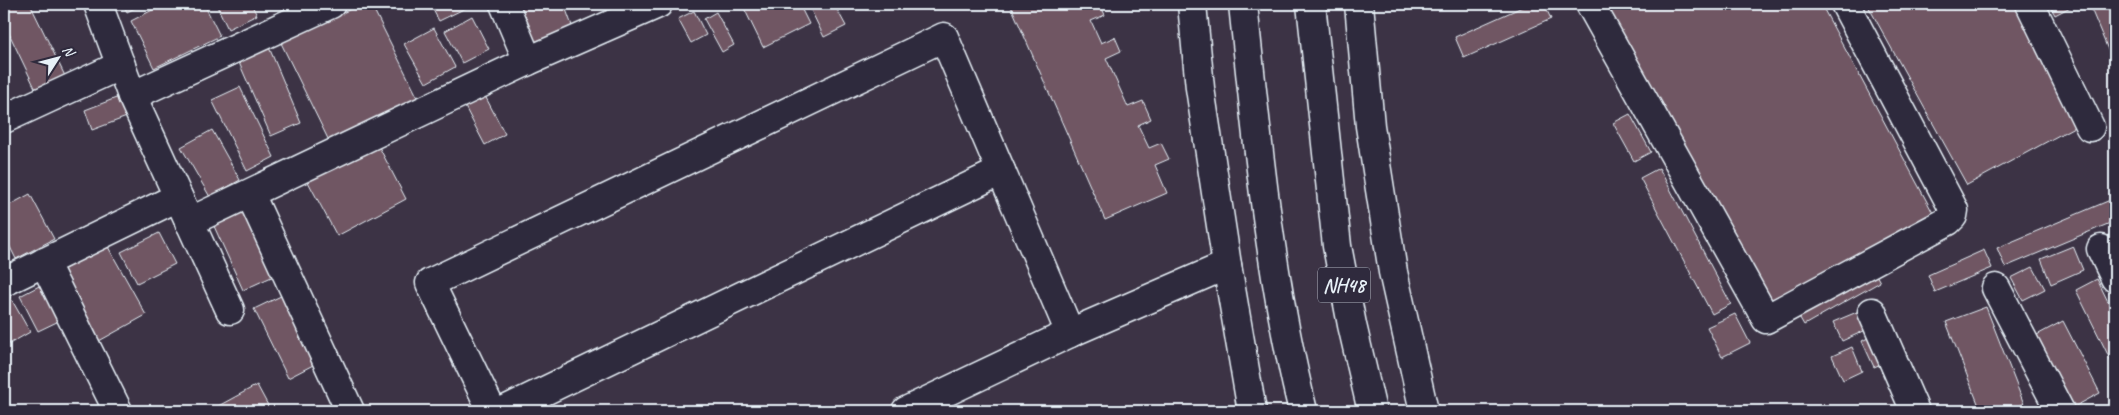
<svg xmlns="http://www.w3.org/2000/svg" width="2119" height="415" viewBox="0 0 2119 415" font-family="Caveat,sans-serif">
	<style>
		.building { fill: #6f5763; stroke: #e8f1f8 }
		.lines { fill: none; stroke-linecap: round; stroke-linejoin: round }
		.minor-casing { stroke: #e8f1f8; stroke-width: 31 }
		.highway-casing { stroke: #e8f1f8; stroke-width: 31 }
		.minor { stroke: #2f2a3d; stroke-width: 28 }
		.highway { stroke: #2f2a3d; stroke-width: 28 }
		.labels { text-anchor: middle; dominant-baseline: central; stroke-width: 5; stroke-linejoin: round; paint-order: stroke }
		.shield { fill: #2f2a3d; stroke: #b0b5c0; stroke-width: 1 }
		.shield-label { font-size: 20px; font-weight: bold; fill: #e8f1f8 }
	</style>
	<rect width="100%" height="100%" fill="#3c3345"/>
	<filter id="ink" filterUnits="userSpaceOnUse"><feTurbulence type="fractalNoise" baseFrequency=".02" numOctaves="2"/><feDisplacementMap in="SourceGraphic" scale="10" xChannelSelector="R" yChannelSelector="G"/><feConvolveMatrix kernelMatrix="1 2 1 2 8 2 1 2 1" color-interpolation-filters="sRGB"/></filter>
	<g filter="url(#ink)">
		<g class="building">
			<path d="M 4,4 L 30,4 L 65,76 L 36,90 L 4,23 Z"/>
			<path d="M 123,4 L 143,4 L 127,12 Z"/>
			<path d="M 164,4 L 204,4 L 220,36 L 154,68 L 131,21 Z"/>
			<path d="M 216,4 L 251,4 L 257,15 L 228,29 Z"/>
			<path d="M 361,4 L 371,4 L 420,102 L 331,145 L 281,43 Z"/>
			<path d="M 430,4 L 474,4 L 439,21 Z"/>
			<path d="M 514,4 L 564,4 L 575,34 L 533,50 Z"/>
			<path d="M 742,4 L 799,4 L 809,24 L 763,47 Z"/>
			<path d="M 808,4 L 834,4 L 846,26 L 824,37 Z"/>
			<path d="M 1010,4 L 1100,4 L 1105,15 L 1091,21 L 1101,43 L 1115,37 L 1121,51 L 1106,58 L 1128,107 L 1143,101 L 1151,119 L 1138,125 L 1149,148 L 1161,143 L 1169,159 L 1155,165 L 1167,193 L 1105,220 Z"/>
			<path d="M 1529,4 L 1544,4 L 1551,19 L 1464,58 L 1455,37 Z"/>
			<path d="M 1601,4 L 1821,4 L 1933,213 L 1763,305 Z"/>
			<path d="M 1867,4 L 2023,4 L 2087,120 L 1967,185 Z"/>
			<path d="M 2049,4 L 2076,4 L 2055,15 Z"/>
			<path d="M 2089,4 L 2115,4 L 2115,49 L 2109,52 Z"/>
			<path d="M 694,11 L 706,35 L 691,43 L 678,19 Z"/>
			<path d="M 716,12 L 734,45 L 722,52 L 704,19 Z"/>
			<path d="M 472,16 L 489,49 L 462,63 L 445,31 Z"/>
			<path d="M 434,28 L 455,67 L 426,83 L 404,44 Z"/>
			<path d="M 268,45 L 301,123 L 271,136 L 237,58 Z"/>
			<path d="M 240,87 L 274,157 L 247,171 L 212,100 Z"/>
			<path d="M 484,94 L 505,134 L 485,145 L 464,105 Z"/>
			<path d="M 124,95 L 132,115 L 92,130 L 85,110 Z"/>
			<path d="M 1630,114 L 1651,152 L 1634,161 L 1613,123 Z"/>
			<path d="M 212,130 L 240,180 L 210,197 L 181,147 Z"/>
			<path d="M 376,141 L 406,199 L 337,236 L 306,178 Z"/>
			<path d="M 1659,168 L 1731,304 L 1712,314 L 1640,178 Z"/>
			<path d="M 30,194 L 54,239 L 16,259 L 4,235 L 4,208 Z"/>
			<path d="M 2115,198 L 2115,221 L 2005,267 L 1997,248 Z"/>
			<path d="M 248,208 L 278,274 L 243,290 L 213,224 Z"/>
			<path d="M 159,233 L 175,264 L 137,283 L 121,252 Z"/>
			<path d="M 107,245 L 146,315 L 99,341 L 61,271 Z"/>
			<path d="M 2073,246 L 2083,270 L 2051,284 L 2041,259 Z"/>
			<path d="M 1984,250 L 1992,268 L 1935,292 L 1928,275 Z"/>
			<path d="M 2033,267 L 2045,289 L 2023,300 L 2011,278 Z"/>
			<path d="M 1873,269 L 1880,282 L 1804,325 L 1797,313 Z"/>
			<path d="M 2097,279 L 2115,316 L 2115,369 L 2076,290 Z"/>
			<path d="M 43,284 L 61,320 L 38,331 L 20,296 Z"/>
			<path d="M 9,295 L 30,332 L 4,347 L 4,298 Z"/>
			<path d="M 283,295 L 317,363 L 288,378 L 254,309 Z"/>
			<path d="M 1986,307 L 2024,404 L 2005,411 L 1981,411 L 1946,322 Z"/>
			<path d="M 1857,312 L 1866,330 L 1842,341 L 1833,322 Z"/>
			<path d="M 1735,314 L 1750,343 L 1722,357 L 1707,327 Z"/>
			<path d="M 2063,321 L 2100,393 L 2072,408 L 2035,336 Z"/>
			<path d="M 1874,335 L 1886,362 L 1874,367 L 1862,341 Z"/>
			<path d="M 1852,347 L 1862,371 L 1843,380 L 1832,356 Z"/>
			<path d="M 257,385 L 271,411 L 212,411 L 211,410 Z"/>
		</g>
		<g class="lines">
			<defs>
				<g id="minor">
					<path d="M 98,4 L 132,96 L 230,310"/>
					<path d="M 504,4 L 528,61"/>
					<path d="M 1192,4 L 1200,88 L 1227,265 L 1252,411"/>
					<path d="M 1359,4 L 1370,126 L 1393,272 L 1424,411"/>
					<path d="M 1590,4 L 1766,319 L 1948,221 L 1953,216 L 1954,210 L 1845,4"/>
					<path d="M 2030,4 L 2090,127"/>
					<path d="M 132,96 L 331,4"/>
					<path d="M 4,119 L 121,65"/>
					<path d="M 250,194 L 350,411"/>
					<path d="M 189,222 L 528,61 L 658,4"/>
					<path d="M 2101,249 L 2115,278"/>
					<path d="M 44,262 L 118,411"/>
					<path d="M 4,282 L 178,197"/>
					<path d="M 1996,288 L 2060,411"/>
					<path d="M 1872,312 L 1915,411"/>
					<path d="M 492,411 L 430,283 L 944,37 L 1070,333"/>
					<path d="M 503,411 L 1001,171"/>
					<path d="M 906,411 L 1070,333 L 1227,265"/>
				</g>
				<g id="highway">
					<path d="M 1243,4 C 1257,140 1270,278 1303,411"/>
					<path d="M 1311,4 L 1337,246 L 1352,325 L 1372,411"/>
				</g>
			</defs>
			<use href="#minor" class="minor-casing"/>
			<use href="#highway" class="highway-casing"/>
			<use href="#minor" class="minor"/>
			<use href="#highway" class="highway"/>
		</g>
	</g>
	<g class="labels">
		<rect class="shield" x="1318" y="267.5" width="52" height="35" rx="4"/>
		<g class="shield-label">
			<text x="1344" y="285">NH48</text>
		</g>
	</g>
	<rect width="2119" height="415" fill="none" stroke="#2f2a3d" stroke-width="20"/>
	<rect x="10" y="10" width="2099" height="395" fill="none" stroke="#e8f1f8" stroke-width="2" filter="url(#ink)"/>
	<g transform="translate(58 58) rotate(54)" stroke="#2f2a3d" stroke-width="4" paint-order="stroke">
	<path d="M0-4L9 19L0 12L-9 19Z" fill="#e8f1f8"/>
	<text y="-8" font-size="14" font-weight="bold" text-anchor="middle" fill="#e8f1f8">N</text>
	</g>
</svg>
